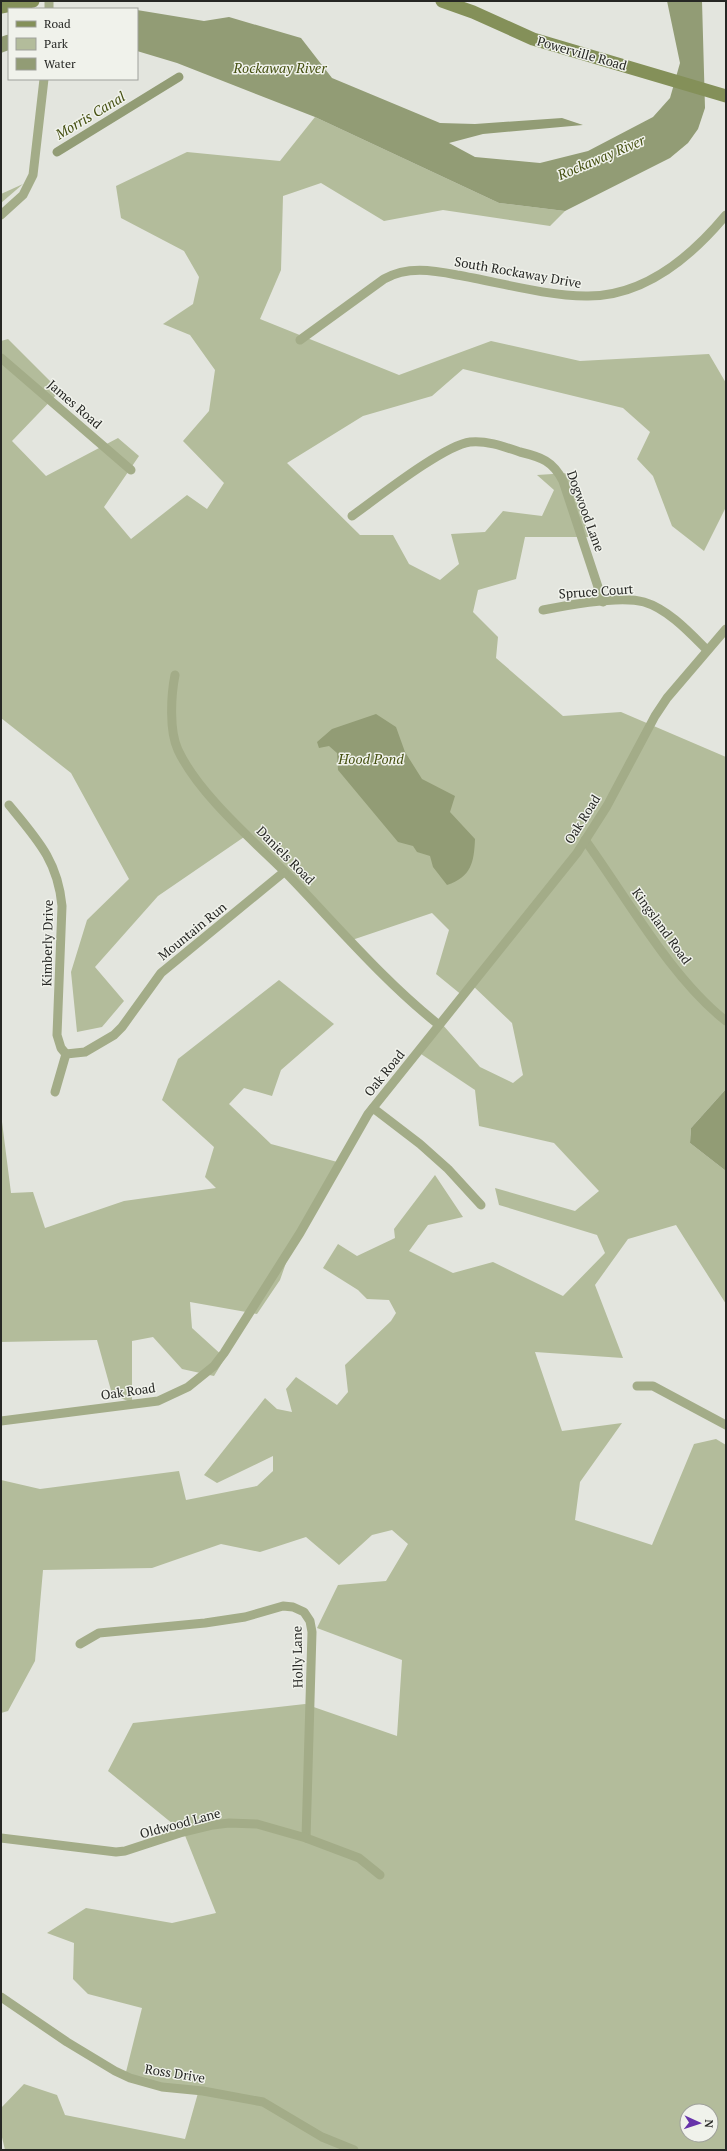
<svg xmlns="http://www.w3.org/2000/svg" width="727" height="2151" viewBox="0 0 727 2151" font-family="'PT Serif',serif">
	<style>
		.green { fill: #b3bc9b; fill-rule: evenodd }
		.water { fill: #929c75 }
		.lines { fill: none; stroke-linecap: round; stroke-linejoin: round }
		.canal { stroke: #929c75; stroke-width: 9 }
		.river { stroke: #929c75; stroke-width: 15 }
		.minor { stroke: #a3ac88; stroke-width: 9 }
		.secondary { stroke: #849059; stroke-width: 13 }
		.labels { text-anchor: middle; dominant-baseline: central; stroke-width: 3; stroke-linejoin: round; paint-order: stroke }
		.street-label { font-size: 13px; fill: #262724; stroke: #f0f2eb }
		.water-label { font-size: 14px; font-style: italic; fill: #444f10; stroke: #f0f2eb }
	</style>
	<rect width="100%" height="100%" fill="#e3e5de"/>
	<g class="green">
		<path d="M 315,117 L 499,203 L 565,211 L 550,226 L 443,210 L 384,221 L 321,183 L 283,196 L 281,270 L 260,319 L 399,375 L 491,341 L 580,361 L 709,354 L 726,383 L 726,507 L 704,551 L 672,526 L 653,476 L 637,459 L 650,432 L 623,408 L 463,369 L 432,396 L 363,416 L 287,463 L 360,535 L 393,535 L 409,564 L 440,580 L 459,564 L 451,534 L 485,532 L 503,511 L 542,516 L 554,490 L 537,475 L 568,473 L 590,537 L 525,537 L 516,579 L 478,590 L 473,612 L 498,637 L 496,658 L 563,716 L 621,712 L 726,757 L 726,1089 L 691,1128 L 690,1143 L 726,1171 L 726,1304 L 676,1225 L 628,1239 L 595,1285 L 623,1358 L 535,1352 L 562,1431 L 622,1423 L 580,1482 L 575,1520 L 652,1545 L 694,1444 L 716,1439 L 726,1445 L 726,2150 L 5,2150 L 1,2133 L 1,2108 L 24,2084 L 57,2095 L 65,2115 L 185,2139 L 198,2093 L 125,2076 L 142,2008 L 88,1994 L 73,1979 L 74,1943 L 47,1933 L 86,1908 L 172,1923 L 216,1913 L 184,1833 L 108,1771 L 133,1723 L 305,1704 L 397,1736 L 402,1660 L 317,1628 L 338,1585 L 386,1581 L 408,1544 L 392,1530 L 372,1535 L 339,1565 L 306,1537 L 260,1552 L 221,1544 L 152,1568 L 43,1570 L 35,1661 L 8,1711 L 1,1713 L 1,1480 L 40,1489 L 179,1471 L 186,1500 L 257,1486 L 273,1471 L 273,1456 L 217,1483 L 204,1475 L 265,1398 L 277,1409 L 292,1412 L 286,1389 L 296,1377 L 337,1405 L 348,1392 L 345,1365 L 391,1321 L 396,1313 L 389,1300 L 367,1299 L 358,1290 L 323,1268 L 338,1244 L 357,1256 L 395,1238 L 394,1229 L 435,1175 L 463,1217 L 428,1225 L 409,1251 L 453,1273 L 493,1262 L 563,1296 L 605,1253 L 597,1235 L 499,1205 L 495,1188 L 575,1211 L 599,1191 L 554,1143 L 479,1126 L 475,1090 L 418,1052 L 442,1024 L 480,1067 L 513,1083 L 523,1075 L 512,1023 L 472,985 L 463,996 L 436,974 L 449,930 L 432,913 L 352,940 L 247,835 L 158,896 L 95,967 L 124,1001 L 102,1027 L 77,1032 L 71,972 L 87,920 L 129,879 L 71,773 L 1,718 L 1,341 L 8,339 L 60,391 L 12,441 L 46,476 L 118,438 L 139,456 L 104,507 L 131,539 L 187,495 L 207,509 L 224,483 L 183,441 L 209,411 L 215,370 L 190,335 L 163,324 L 193,304 L 199,277 L 184,251 L 121,218 L 116,186 L 187,152 L 280,161 ZM 687,2111 L 711,2111 L 711,2135 L 687,2135 Z"/>
		<path d="M 23,184 L 1,203 L 1,194 Z"/>
		<path d="M 279,980 L 334,1024 L 281,1070 L 272,1096 L 244,1088 L 229,1104 L 271,1144 L 341,1163 L 294,1240 L 280,1280 L 257,1314 L 190,1302 L 192,1328 L 225,1358 L 214,1376 L 182,1369 L 153,1337 L 132,1341 L 132,1403 L 112,1394 L 97,1340 L 1,1342 L 1,1114 L 11,1193 L 33,1192 L 45,1228 L 124,1201 L 216,1188 L 205,1177 L 214,1147 L 162,1100 L 178,1059 Z"/>
	</g>
	<g class="water">
		<path d="M 667,1 L 702,1 L 705,108 L 698,129 L 688,143 L 670,158 L 565,211 L 499,203 L 315,117 L 177,63 L 137,51 L 137,10 L 204,21 L 229,17 L 301,38 L 332,78 L 440,123 L 475,124 L 562,118 L 583,125 L 483,134 L 449,143 L 475,157 L 540,163 L 588,151 L 653,117 L 670,98 L 680,63 Z"/>
		<path d="M 376,714 L 396,727 L 405,752 L 422,779 L 455,796 L 450,812 L 475,839 C 474,863 471,877 447,885 L 433,867 L 430,856 L 417,852 L 413,846 L 398,842 L 338,770 L 337,753 L 329,746 L 319,748 L 317,742 L 332,729 Z"/>
		<path d="M 726,1089 L 726,1171 L 690,1143 L 691,1128 Z"/>
	</g>
	<g class="lines">
		<path class="canal" d="M 57,152 L 179,77"/>
		<path class="river" d="M 1,45 L 9,42"/>
		<g class="minor">
			<path d="M 49,9 L 49,1"/>
			<path d="M 1,215 L 23,195 L 33,175 L 44,79"/>
			<path d="M 300,340 L 384,279 C 407,266 432,270 457,275 C 498,282 546,296 586,296 C 643,297 691,257 726,215"/>
			<path d="M 1,358 L 131,470"/>
			<path d="M 352,516 C 376,499 444,445 470,442 C 486,440 505,447 520,452 C 541,457 553,461 563,481 L 603,602"/>
			<path d="M 543,610 C 568,605 620,595 644,602 C 668,609 690,633 707,650"/>
			<path d="M 175,675 C 171,695 169,731 178,750 C 199,795 255,842 291,878 C 339,928 385,982 439,1025"/>
			<path d="M 9,805 C 37,839 58,861 62,906 L 57,1035 L 61,1048 L 66,1054"/>
			<path d="M 585,840 C 627,898 671,978 726,1021"/>
			<path d="M 66,1054 L 85,1052 L 114,1035 L 122,1027 L 161,973 L 284,872"/>
			<path d="M 55,1092 L 66,1054"/>
			<path d="M 373,1108 L 420,1144 L 448,1169 L 481,1205"/>
			<path d="M 637,1386 L 653,1386 L 726,1425"/>
			<path d="M 1,1421 L 158,1401 L 188,1387 L 214,1366 L 224,1353 L 300,1233 L 368,1114 L 577,853 L 607,806 L 655,716 L 667,698 L 726,629"/>
			<path d="M 80,1644 L 99,1633 L 205,1623 L 245,1617 L 283,1606 L 293,1607 L 304,1612 L 310,1621 L 312,1632 L 306,1838"/>
			<path d="M 1,1838 L 116,1852 L 125,1851 L 180,1833 L 213,1825 L 229,1823 L 257,1824 L 306,1838 L 359,1858 L 380,1875"/>
			<path d="M 1,1997 L 67,2042 L 115,2071 L 130,2078 L 162,2087 L 203,2091 L 263,2102 L 322,2137 L 354,2150"/>
		</g>
		<g class="secondary">
			<path d="M 442,1 L 473,12 L 533,39 L 726,96"/>
			<path d="M 1,7 L 33,1"/>
		</g>
	</g>
	<g class="labels">
		<g class="street-label">
			<text transform="translate(582 53) rotate(16)">Powerville Road</text>
			<text transform="translate(518 272) rotate(10)">South Rockaway Drive</text>
			<text transform="translate(75 404) rotate(41)">James Road</text>
			<text transform="translate(586 511) rotate(70)">Dogwood Lane</text>
			<text transform="translate(596 591) rotate(-4)">Spruce Court</text>
			<text transform="translate(582 819) rotate(-58)">Oak Road</text>
			<text transform="translate(286 855) rotate(45)">Daniels Road</text>
			<text transform="translate(662 926) rotate(54)">Kingsland Road</text>
			<text transform="translate(192 931) rotate(-39)">Mountain Run</text>
			<text transform="translate(47 943) rotate(-89)">Kimberly Drive</text>
			<text transform="translate(384 1073) rotate(-51)">Oak Road</text>
			<text transform="translate(128 1391) rotate(-8)">Oak Road</text>
			<text transform="translate(297 1657) rotate(-91)">Holly Lane</text>
			<text transform="translate(180 1823) rotate(-15)">Oldwood Lane</text>
			<text transform="translate(175 2073) rotate(9)">Ross Drive</text>
		</g>
		<g class="water-label">
			<text x="280" y="67">Rockaway River</text>
			<text transform="translate(90 115) rotate(-31)">Morris Canal</text>
			<text transform="translate(601 157) rotate(-23)">Rockaway River</text>
			<text x="371" y="758">Hood Pond</text>
		</g>
	</g>
	<rect width="727" height="2151" fill="none" stroke="#262724" stroke-width="4"/>
	<rect x="8" y="8" width="130" height="72" fill="#f0f2eb" stroke="#9fa19b"/>
	<rect x="16" y="21" width="20" height="6" fill="#849059" stroke="#9fa19b"/>
	<text x="44" y="28" font-size="12" fill="#262724">Road</text>
	<rect x="16" y="38" width="20" height="12" fill="#b3bc9b" stroke="#9fa19b"/>
	<text x="44" y="48" font-size="12" fill="#262724">Park</text>
	<rect x="16" y="58" width="20" height="12" fill="#929c75" stroke="#9fa19b"/>
	<text x="44" y="68" font-size="12" fill="#262724">Water</text>
	<g transform="translate(699 2123) rotate(93)"><circle r="19" fill="#f0f2eb" stroke="#9fa19b"/>
	<path d="M0-3L7 15L0 10L-7 15Z" fill="#6733aa"/>
	<text y="-6" font-size="11" font-weight="bold" text-anchor="middle" fill="#262724">N</text>
	</g>
</svg>
